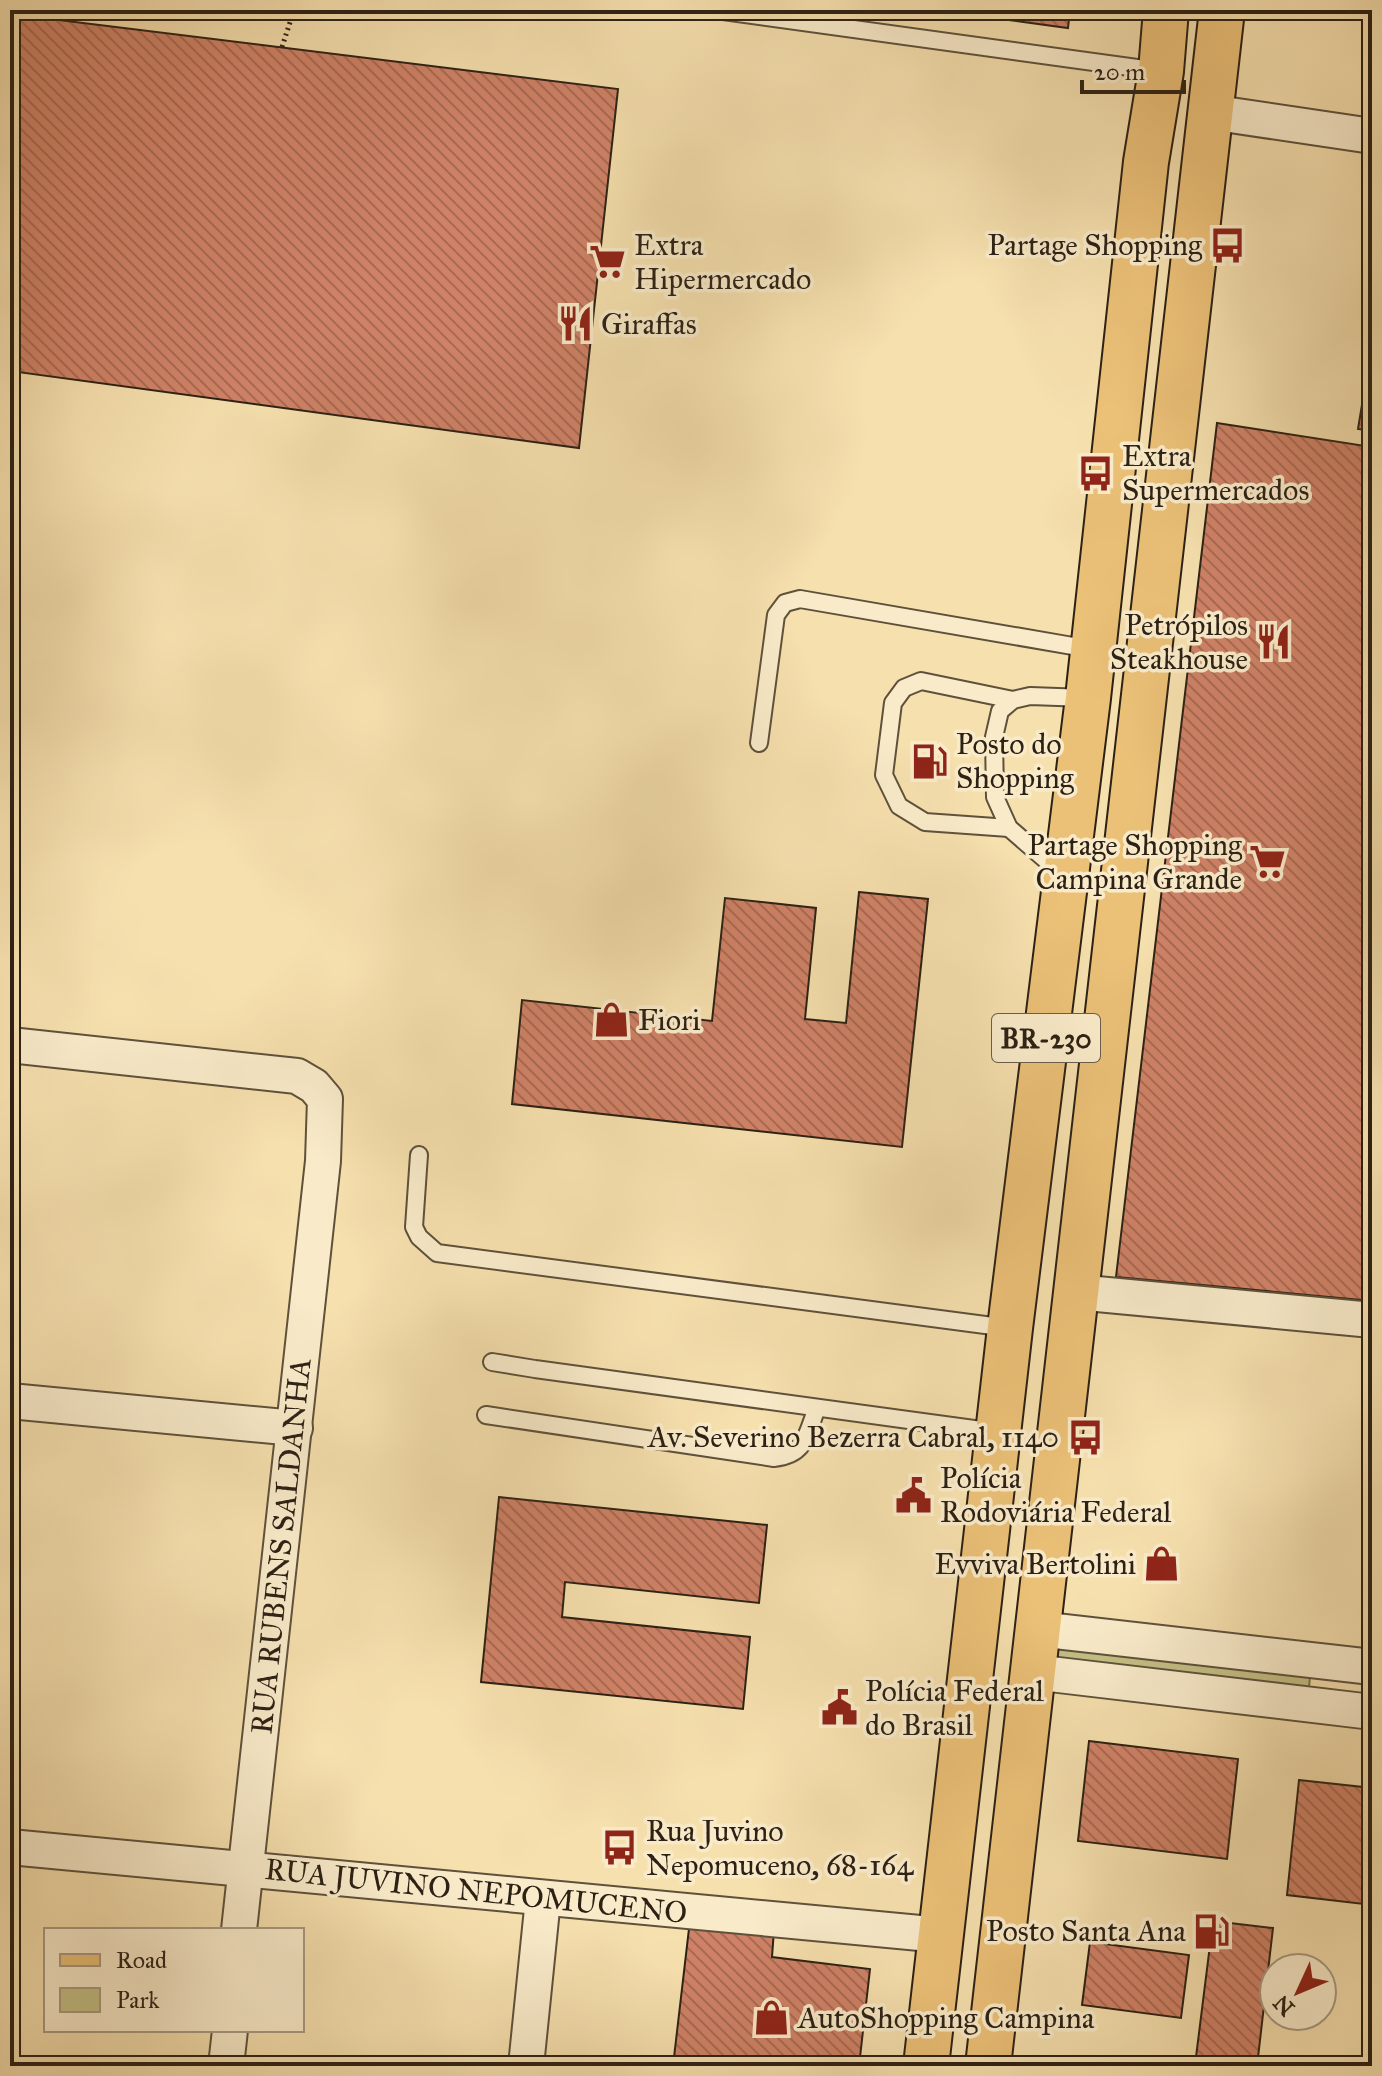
<svg xmlns="http://www.w3.org/2000/svg" width="1382" height="2076" viewBox="0 0 1382 2076" font-family="'IM FELL Great Primer',serif">
	<style>
		.green { fill: #c4c085; stroke: #78704d; stroke-width: 2 }
		.building { fill: url(#building-back-hatch); stroke: #2c2115; stroke-width: 2 }
		.lines { fill: none; stroke-linecap: round; stroke-linejoin: round }
		.lane-casing { stroke: #5e513b; stroke-width: 20 }
		.street-casing { stroke: #5e513b; stroke-width: 38 }
		.primary-casing { stroke: #2c2115; stroke-width: 48 }
		.path { stroke: #2c2115; stroke-width: 5; stroke-dasharray: 2 4; stroke-linecap: butt }
		.lane { stroke: #f9ebca; stroke-width: 16 }
		.street { stroke: #f9ebca; stroke-width: 34 }
		.primary { stroke: #ebc077; stroke-width: 44 }
		.labels { text-anchor: middle; dominant-baseline: central; stroke-width: 7; stroke-linejoin: round; paint-order: stroke }
		.shield { fill: #f9ebca; stroke: #6a5e4b; stroke-width: 2 }
		.shield-label { font-size: 28px; font-weight: bold; fill: #2c2115 }
		.poi-label { font-size: 30px; fill: #2c2115; stroke: #f9ebca; text-anchor: start }
		.street-label { font-size: 30px; fill: #2c2115; stroke: #f9ebca }
	</style>
	<defs>
		<pattern id="building-back-hatch" width="6" height="6" patternUnits="userSpaceOnUse" patternTransform="scale(2)"><rect width="6" height="6" fill="#cf8267"/><path d="M-1 5l2 2M0 0l6 6M5-1l2 2" fill="none" stroke="#a86a54"/></pattern>
	</defs>
	<rect width="100%" height="100%" fill="#f6e0ae"/>
	<filter id="stains"><feTurbulence type="fractalNoise" baseFrequency=".0025" numOctaves="4"/><feColorMatrix values="0 0 0 0 .2 0 0 0 0 .09 0 0 0 0 .02 0 0 0 .5 -.17"/></filter>
	<radialGradient id="worn" r=".72"><stop offset=".6" stop-color="#630" stop-opacity="0"/><stop offset="1" stop-color="#630" stop-opacity=".3"/></radialGradient>
	<path class="green" d="M 1044,1634 L 1311,1666 L 1308,1698 L 1043,1666 Z"/>
	<g class="building">
		<path d="M 934,10 L 1070,10 L 1068,28 Z"/>
		<path d="M 10,14 L 618,89 L 579,448 L 10,371 Z"/>
		<path d="M 1372,344 L 1372,431 L 1358,429 Z"/>
		<path d="M 1217,423 L 1372,447 L 1372,1301 L 1116,1277 Z"/>
		<path d="M 859,892 L 928,899 L 902,1147 L 512,1104 L 522,1000 L 712,1021 L 725,898 L 816,908 L 805,1019 L 846,1023 Z"/>
		<path d="M 499,1497 L 767,1525 L 759,1603 L 565,1582 L 562,1617 L 750,1637 L 743,1709 L 481,1682 Z"/>
		<path d="M 1089,1741 L 1238,1759 L 1227,1859 L 1078,1841 Z"/>
		<path d="M 1299,1780 L 1372,1788 L 1372,1905 L 1287,1895 Z"/>
		<path d="M 690,1920 L 774,1930 L 772,1957 L 870,1969 L 859,2066 L 673,2066 Z"/>
		<path d="M 1213,1921 L 1273,1928 L 1257,2066 L 1195,2065 Z"/>
		<path d="M 1090,1942 L 1189,1955 L 1181,2018 L 1082,2005 Z"/>
	</g>
	<g class="lines">
		<defs>
			<g id="lane">
				<path d="M 716,10 L 1159,71"/>
				<path d="M 759,743 L 776,615 L 785,603 L 800,599 L 1090,649"/>
				<path d="M 1009,828 L 925,822 L 899,806 L 884,775 L 893,703 L 904,688 L 921,681 L 1013,700"/>
				<path d="M 1061,873 L 1009,828 L 995,797 L 994,737 L 1000,711 L 1013,700 L 1030,696 L 1086,698"/>
				<path d="M 419,1155 L 414,1227 L 419,1237 L 437,1253 L 1008,1328"/>
				<path d="M 492,1362 L 535,1369 L 996,1432"/>
				<path d="M 486,1415 L 774,1458 C 806,1455 806,1435 817,1408"/>
			</g>
			<g id="street">
				<path d="M 1210,112 L 1372,136"/>
				<path d="M 10,1045 L 297,1076 L 314,1086 L 325,1099 L 323,1161 L 239,1930"/>
				<path d="M 1076,1292 L 1372,1320"/>
				<path d="M 10,1401 L 295,1428"/>
				<path d="M 1038,1629 L 1372,1667"/>
				<path d="M 1033,1672 L 1372,1712"/>
				<path d="M 10,1847 L 941,1935"/>
				<path d="M 226,2066 L 230,2030"/>
				<path d="M 526,2066 L 543,1899"/>
			</g>
			<g id="primary">
				<path d="M 926,2066 L 1010,1328 L 1088,698 L 1146,162 L 1161,71 L 1166,10"/>
				<path d="M 988,2066 L 1222,10"/>
			</g>
		</defs>
		<use href="#lane" class="lane-casing"/>
		<use href="#street" class="street-casing"/>
		<use href="#primary" class="primary-casing"/>
		<path class="path" d="M 282,47 L 294,10"/>
		<use href="#lane" class="lane"/>
		<use href="#street" class="street"/>
		<use href="#primary" class="primary"/>
	</g>
	<defs>
		<symbol id="bus-bare" viewBox="-9 -9 18 18"><path d="M-5-6H5V4H4V6H2V4H-2V6H-4V4H-5ZM-3.5-4V0h7V-4ZM-3.5 1.2v1.5H-2V1.2ZM2 1.2v1.5H3.5V1.2Z" fill="#8f2418" stroke="#f9ebca" stroke-width="2.5" paint-order="stroke"/></symbol>
		<symbol id="supermarket-bare" viewBox="-9 -9 18 18"><path d="M-6-5.5h2.5l.6 2H6L4.5 2H-2.5L-4.4-4H-6ZM-1.5 3.2a1.3 1.3 0 1 0 .1 0ZM3 3.2a1.3 1.3 0 1 0 .1 0Z" fill="#8f2418" stroke="#f9ebca" stroke-width="2.5" paint-order="stroke"/></symbol>
		<symbol id="restaurant-bare" viewBox="-9 -9 18 18"><path d="M-5-6h1v4h1v-4h1v4h1v-4h1v5L-1.5 .5V6h-2V.5L-5-1ZM5-6V6H3V1.5H1.5Q1.5-4 5-6Z" fill="#8f2418" stroke="#f9ebca" stroke-width="2.5" paint-order="stroke"/></symbol>
		<symbol id="fuel-bare" viewBox="-9 -9 18 18"><path d="M-5.5-6h7V0h2V4h1.3V-2.5L3-4.5l.8-.8L6-3V5H2.5V1h-1V6h-7ZM-4.2-4.7v3.2H.2V-4.7Z" fill="#8f2418" stroke="#f9ebca" stroke-width="2.5" paint-order="stroke"/></symbol>
		<symbol id="shop-bare" viewBox="-9 -9 18 18"><path d="M-5-2.5h2.3a2.7 3.5 0 0 1 5.4 0H5L5.5 6h-11ZM-1.5-2.5h3a1.5 2.3 0 0 0-3 0Z" fill="#8f2418" stroke="#f9ebca" stroke-width="2.5" paint-order="stroke"/></symbol>
		<symbol id="civic-bare" viewBox="-9 -9 18 18"><path d="M-.6-6.5H3V-4.5H.6V-3L4-1V1h2V6H-6V1h2V-1L-.6-3ZM-1.2 2.5V6h2.4V2.5Z" fill="#8f2418" stroke="#f9ebca" stroke-width="2.5" paint-order="stroke"/></symbol>
	</defs>
	<g fill-rule="evenodd">
		<use href="#bus-bare" x="1202" y="220" width="51" height="51"/>
		<use href="#supermarket-bare" x="582" y="236" width="51" height="51"/>
		<use href="#restaurant-bare" x="550" y="298" width="51" height="51"/>
		<use href="#bus-bare" x="1070" y="448" width="51" height="51"/>
		<use href="#restaurant-bare" x="1248" y="616" width="51" height="51"/>
		<use href="#fuel-bare" x="904" y="736" width="51" height="51"/>
		<use href="#supermarket-bare" x="1242" y="836" width="51" height="51"/>
		<use href="#shop-bare" x="586" y="994" width="51" height="51"/>
		<use href="#bus-bare" x="1060" y="1412" width="51" height="51"/>
		<use href="#civic-bare" x="888" y="1470" width="51" height="51"/>
		<use href="#shop-bare" x="1136" y="1538" width="51" height="51"/>
		<use href="#civic-bare" x="814" y="1682" width="51" height="51"/>
		<use href="#bus-bare" x="594" y="1822" width="51" height="51"/>
		<use href="#fuel-bare" x="1186" y="1906" width="51" height="51"/>
		<use href="#shop-bare" x="746" y="1992" width="51" height="51"/>
	</g>
	<g class="labels">
		<rect class="shield" x="992" y="1014" width="108" height="48" rx="6"/>
		<g class="shield-label">
			<text x="1046" y="1038">BR-230</text>
		</g>
		<g class="poi-label">
			<text x="634" y="245">Extra<tspan x="634" dy="34">Hipermercado</tspan></text>
			<text x="1202" y="245" text-anchor="end">Partage Shopping</text>
			<text x="601" y="324">Giraffas</text>
			<text x="1122" y="456">Extra<tspan x="1122" dy="34">Supermercados</tspan></text>
			<text x="1248" y="625" text-anchor="end">Petrópilos<tspan x="1248" dy="34">Steakhouse</tspan></text>
			<text x="956" y="744">Posto do<tspan x="956" dy="34">Shopping</tspan></text>
			<text x="1242" y="845" text-anchor="end">Partage Shopping<tspan x="1242" dy="34">Campina Grande</tspan></text>
			<text x="638" y="1020">Fiori</text>
			<text x="1059" y="1437" text-anchor="end">Av. Severino Bezerra Cabral, 1140</text>
			<text x="940" y="1478">Polícia<tspan x="940" dy="34">Rodoviária Federal</tspan></text>
			<text x="1136" y="1564" text-anchor="end">Evviva Bertolini</text>
			<text x="865" y="1691">Polícia Federal<tspan x="865" dy="34">do Brasil</tspan></text>
			<text x="646" y="1831">Rua Juvino<tspan x="646" dy="34">Nepomuceno, 68-164</tspan></text>
			<text x="1186" y="1931" text-anchor="end">Posto Santa Ana</text>
			<text x="798" y="2018">AutoShopping Campina</text>
		</g>
		<g class="street-label">
			<text transform="translate(281 1546) rotate(-84)">RUA RUBENS SALDANHA</text>
			<text transform="translate(476 1891) rotate(6)">RUA JUVINO NEPOMUCENO</text>
		</g>
	</g>
	<rect width="1382" height="2076" fill="none" stroke="#f6e0ae" stroke-width="40"/>
	<rect x="12" y="12" width="1358" height="2052" fill="none" stroke="#2c2115" stroke-width="4"/>
	<rect x="20" y="20" width="1342" height="2036" fill="none" stroke="#2c2115" stroke-width="2"/>
	<rect x="44" y="1928" width="260" height="104" fill="#f9ebca" stroke="#a79a82" stroke-width="2"/>
	<rect x="60" y="1954" width="40" height="12" fill="#ebc077" stroke="#a79a82" stroke-width="2"/>
	<text x="116" y="1968" font-size="24" fill="#2c2115">Road</text>
	<rect x="60" y="1988" width="40" height="24" fill="#c4c085" stroke="#a79a82" stroke-width="2"/>
	<text x="116" y="2008" font-size="24" fill="#2c2115">Park</text>
	<g transform="translate(1298 1992) rotate(226)"><circle r="38" fill="#f9ebca" stroke="#a79a82" stroke-width="2"/>
	<path d="M0-6L14 30L0 20L-14 30Z" fill="#8f2418"/>
	<text y="-12" font-size="22" font-weight="bold" text-anchor="middle" fill="#2c2115">N</text>
	</g>
	<path d="M1082 80v12h102v-12" fill="none" stroke="#2c2115" stroke-width="4"/>
	<text x="1094" y="80" font-size="24" fill="#2c2115" stroke="#f9ebca" stroke-width="6" paint-order="stroke">20 m</text>
	<rect width="100%" height="100%" filter="url(#stains)"/>
	<rect width="100%" height="100%" fill="url(#worn)"/>
</svg>
